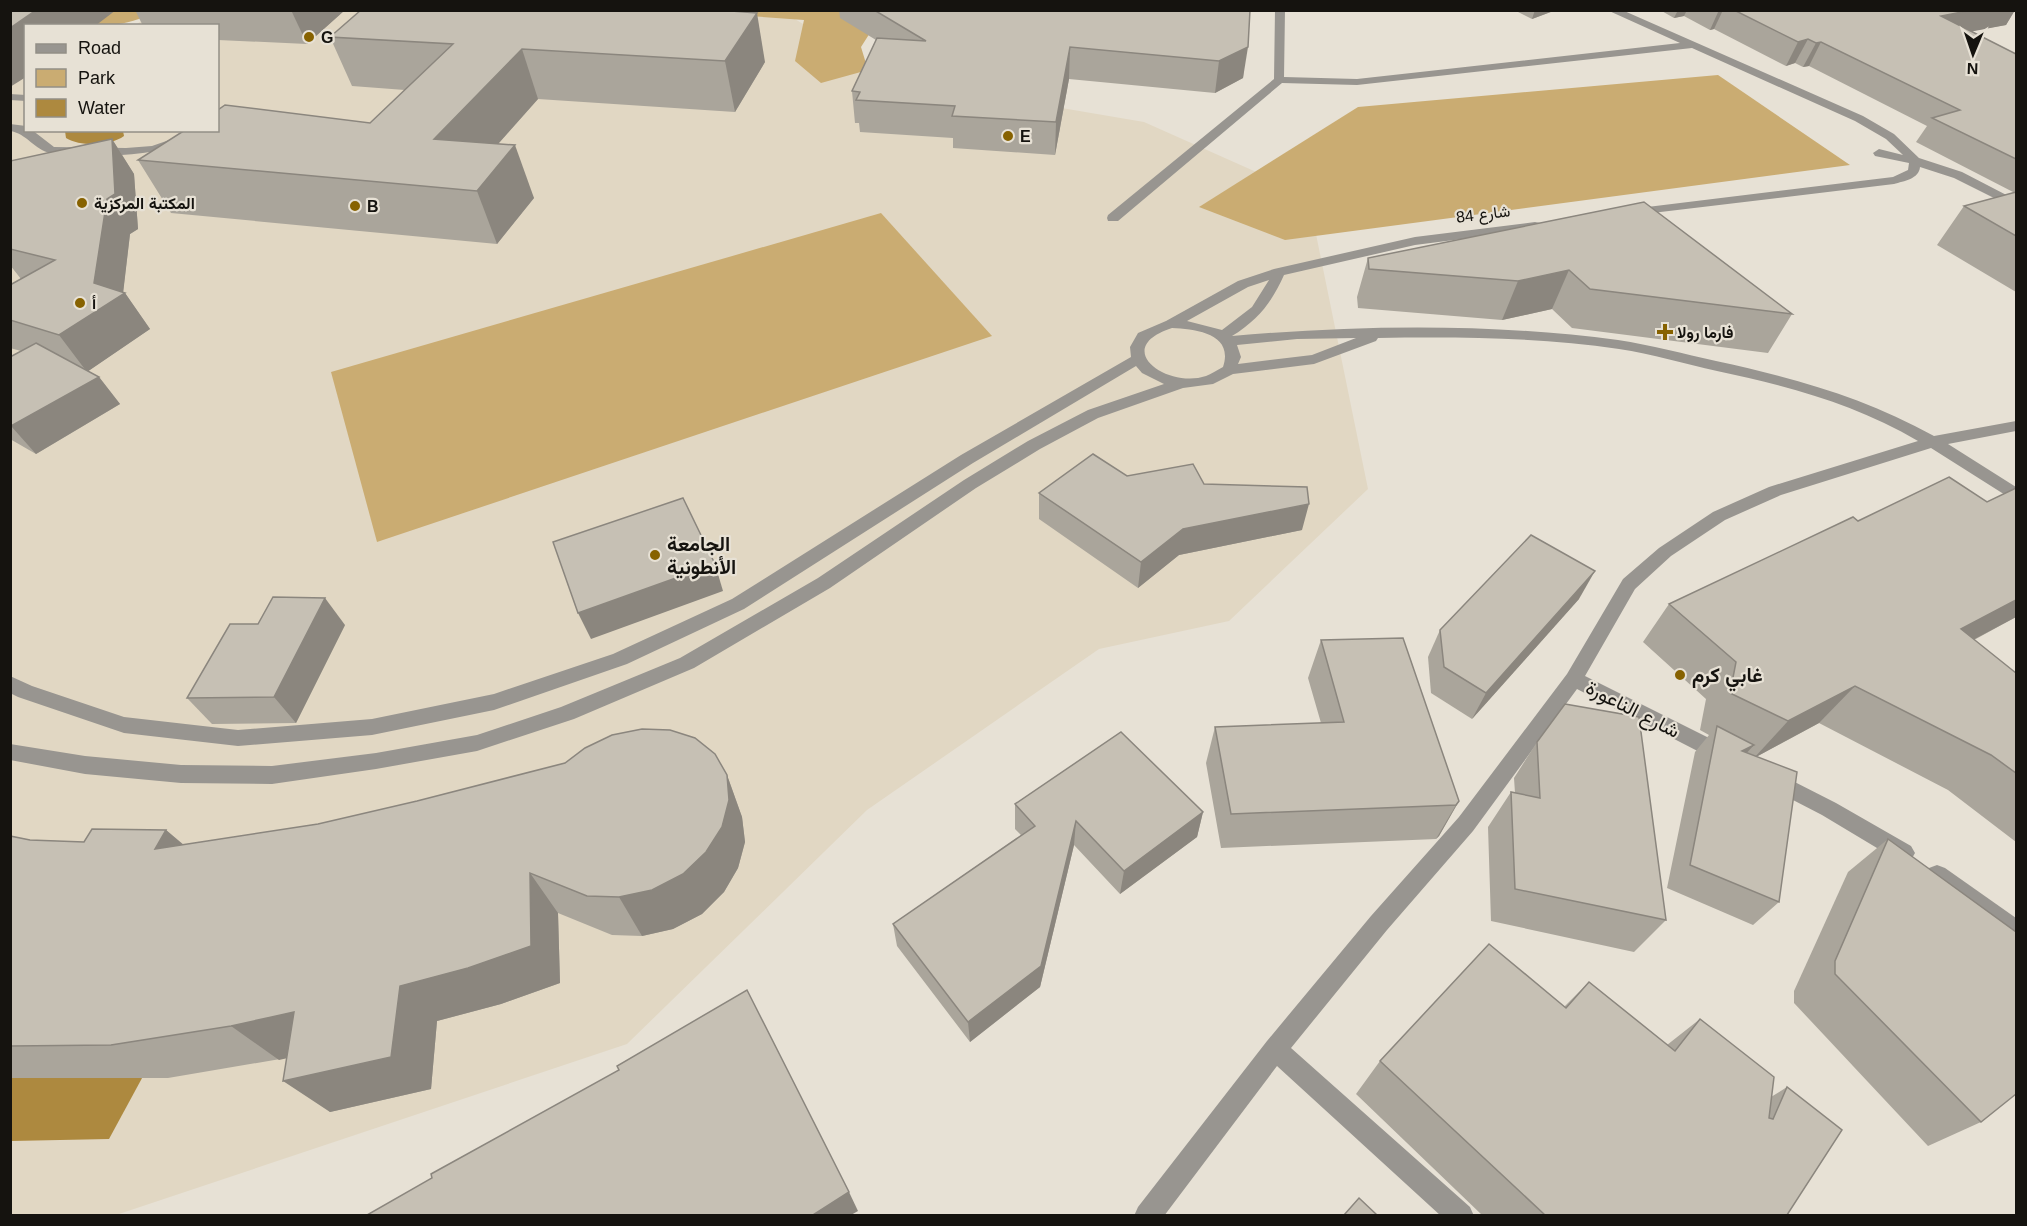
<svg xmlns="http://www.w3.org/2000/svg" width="2027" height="1226" viewBox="0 0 2027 1226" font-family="Arial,Vazirmatn,sans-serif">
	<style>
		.built { fill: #e1d7c3 }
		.green { fill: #caac72 }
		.water { fill: #ad893f }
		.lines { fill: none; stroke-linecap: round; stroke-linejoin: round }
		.minor { fill: #989590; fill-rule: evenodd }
		.wall { fill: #aaa59b }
		.shaded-wall { fill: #8b867e }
		.building { fill: #c6c0b4; stroke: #8b867e; stroke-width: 1.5 }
		.poi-dot { fill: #876200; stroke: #e7e1d5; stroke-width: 2 }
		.labels { text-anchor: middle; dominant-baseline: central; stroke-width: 4.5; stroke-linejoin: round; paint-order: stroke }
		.far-poi-label { font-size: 16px; font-weight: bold; fill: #15130f; stroke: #e7e1d5; text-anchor: start }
		.far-street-label { font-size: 16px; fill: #15130f; stroke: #e7e1d5 }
		.poi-label { font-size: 20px; font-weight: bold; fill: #15130f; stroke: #e7e1d5; text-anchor: start }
		.street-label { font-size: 20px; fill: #15130f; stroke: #e7e1d5 }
	</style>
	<rect width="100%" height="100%" fill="#e7e1d5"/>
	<path class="built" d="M 158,11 L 728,11 L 793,18 L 897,80 L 1144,122 L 1308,195 L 1368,489 L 1229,621 L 1099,649 L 867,810 L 627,1044 L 116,1215 L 11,1216 L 11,75 L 25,71 L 26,130 L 218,130 L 218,26 L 135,25 Z"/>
	<g class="green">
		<path d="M 88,11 L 156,11 C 125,29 98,25 63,26 Z"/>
		<path d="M 680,11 L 839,11 L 875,25 L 861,47 L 868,70 L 821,83 L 795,61 L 804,20 Z"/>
		<path d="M 1718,75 L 1850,165 L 1285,240 L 1199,207 L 1358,107 Z"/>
		<path d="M 881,213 L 992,336 L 377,542 L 331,372 Z"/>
	</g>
	<g class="water">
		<path d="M 65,131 L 123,131 L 124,136 C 110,146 81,147 66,138 Z"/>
		<path d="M 167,1032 L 109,1139 L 11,1141 L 10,1036 Z"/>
	</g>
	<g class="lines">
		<g class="minor">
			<path d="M 1275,10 L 1285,10 L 1284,77 L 1357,79 L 1680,43 L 1607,10 L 1622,10 L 1863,116 L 1894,134 L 1919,158 L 1962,172 L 2016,200 L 2016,209 L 1954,178 L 1920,167 C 1919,179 1904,181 1894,184 L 1627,216 L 1625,213 L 1631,209 L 1893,177 L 1908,170 L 1909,163 L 1875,156 L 1873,153 L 1879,149 L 1903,155 L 1886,139 L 1855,121 L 1692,48 L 1357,85 L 1282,83 L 1118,221 L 1108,221 L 1107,218 L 1108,215 L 1274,79 Z"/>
			<path d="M 10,94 L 26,95 L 26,101 L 10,100 Z"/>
			<path d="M 10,124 L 26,126 L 26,130 L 32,130 L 54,147 L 126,148 L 152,146 L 175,138 L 181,142 C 164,157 72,159 50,153 C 35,150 26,133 10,131 Z"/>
			<path d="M 1535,222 L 1540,223 L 1541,226 L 1540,229 L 1415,245 L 1284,275 C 1272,302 1258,320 1232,336 C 1359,325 1491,323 1618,340 C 1651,345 1684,354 1716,361 C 1794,378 1864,397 1934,436 L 2016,421 L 2016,431 L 1948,444 L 2016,487 L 2016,500 L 2010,498 L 1931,448 L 1781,495 L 1725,520 L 1671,556 L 1635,589 L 1585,676 L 1729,748 L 1732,754 L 1729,760 L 1722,762 L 1715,760 L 1577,689 L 1473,831 L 1387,930 L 1291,1048 L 1470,1207 L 1474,1216 L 1441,1216 L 1277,1066 L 1164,1216 L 1134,1216 L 1138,1207 L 1267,1041 L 1371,916 L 1459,817 L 1567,674 L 1623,579 L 1659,548 L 1713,512 L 1769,487 L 1918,441 C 1855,404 1788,386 1717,371 C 1685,364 1652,354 1619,349 C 1539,337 1458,337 1378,338 L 1376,341 L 1314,364 L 1233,374 L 1213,384 L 1183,388 L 1098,418 L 1040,449 L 976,488 L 830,588 L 694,668 L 574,719 L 477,751 L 376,769 L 272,784 L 181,783 L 85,774 L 10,760 L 10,744 L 85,756 L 181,765 L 272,766 L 376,753 L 477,735 L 561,707 L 680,658 L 818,578 L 964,480 L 1028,441 L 1088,410 L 1164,384 L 1142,373 L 1136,366 L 973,463 L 744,609 L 627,664 L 494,710 L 372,735 L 238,746 L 124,733 L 18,697 L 10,693 L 10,676 L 32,686 L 124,717 L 238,730 L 372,719 L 494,694 L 613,654 L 732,599 L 961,455 L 1131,357 L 1130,347 L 1138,333 L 1166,321 L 1238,281 L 1274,269 L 1415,237 ZM 1269,280 L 1252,307 L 1222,330 L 1187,321 L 1248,287 ZM 1172,328 C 1197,329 1234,334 1223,367 C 1217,370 1211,374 1206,376 C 1167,389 1110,348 1172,328 ZM 1356,338 L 1312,355 L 1238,364 L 1241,357 L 1237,345 L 1297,339 Z"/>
			<path d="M 1773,771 L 1836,803 L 1911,846 L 1915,853 L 1911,860 L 1904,863 L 1897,860 L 1822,815 L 1766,786 L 1763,780 L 1766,774 Z"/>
			<path d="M 1937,865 L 1945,868 L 2016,918 L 2016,941 L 2008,938 L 1929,882 L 1926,875 L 1929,868 Z"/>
		</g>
	</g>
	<g class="wall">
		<path d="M 135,10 L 345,10 L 307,44 L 218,40 L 218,26 L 143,26 Z"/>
		<path d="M 839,10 L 1250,10 L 1243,78 L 1215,93 L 1069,79 L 1055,155 L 953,148 L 953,138 L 860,132 L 859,123 L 855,123 L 852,91 L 876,40 L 840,18 Z"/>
		<path d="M 1514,10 L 1556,10 L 1532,19 Z"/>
		<path d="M 1660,10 L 2015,10 L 2006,25 L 1971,31 L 2016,54 L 2016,292 L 1937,245 L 1964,206 L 2015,193 L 1916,142 L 1927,126 L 1809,66 L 1803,67 L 1795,63 L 1786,66 L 1714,29 L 1710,30 L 1684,16 L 1674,18 Z"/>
		<path d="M 330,37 L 765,62 L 735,112 L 538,99 L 498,144 L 534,198 L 497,244 L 171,213 L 138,160 L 370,123 L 405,90 L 352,86 Z"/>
		<path d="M 112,139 L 134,174 L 138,229 L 130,234 L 123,292 L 125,293 L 150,329 L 88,371 L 99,377 L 120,404 L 36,454 L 10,439 L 10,357 L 21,351 L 10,348 L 10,285 L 21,279 L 10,265 L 10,249 Z"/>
		<path d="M 1644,202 L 1792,314 L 1768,353 L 1572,328 L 1552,309 L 1502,320 L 1358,308 L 1357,297 L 1368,258 Z"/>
		<path d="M 1127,476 L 1204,484 L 1302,530 L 1179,555 L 1138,588 L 1039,519 L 1039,493 Z"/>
		<path d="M 2016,488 L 2016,617 L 1974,640 L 2016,673 L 2016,842 L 1948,790 L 1819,723 L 1756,757 L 1779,902 L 1753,925 L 1667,888 L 1695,752 L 1709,735 L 1700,730 L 1706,699 L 1643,642 L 1669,604 L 1858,521 L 1987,502 Z"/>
		<path d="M 1579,599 L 1472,719 L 1431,693 L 1428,657 L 1440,630 Z"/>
		<path d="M 345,625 L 296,723 L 212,724 L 187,698 Z"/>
		<path d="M 1321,640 L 1459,801 L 1439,836 L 1436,839 L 1221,848 L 1206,763 L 1215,727 L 1321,723 L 1308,678 Z"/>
		<path d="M 1537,742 L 1666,920 L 1634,952 L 1491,921 L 1488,827 L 1511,792 L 1515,793 L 1514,778 Z"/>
		<path d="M 727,775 L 742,817 L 745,842 L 738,868 L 724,892 L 702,914 L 673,929 L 642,936 L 612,935 L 558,913 L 560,983 L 501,1004 L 437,1021 L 431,1089 L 330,1112 L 286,1058 L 168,1078 L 10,1078 L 10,836 L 30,840 L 84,842 L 166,830 L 184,845 Z"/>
		<path d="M 1015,804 L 1203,812 L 1197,837 L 1120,894 L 1074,845 L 1040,987 L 970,1042 L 897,946 L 893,924 L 1021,835 L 1015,829 Z"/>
		<path d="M 1888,839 L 1981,1122 L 1928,1146 L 1794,1003 L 1794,991 L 1848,872 Z"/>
		<path d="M 1589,982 L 1667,1045 L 1700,1019 L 1771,1097 L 1787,1087 L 1787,1215 L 1482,1215 L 1356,1094 L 1380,1061 L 1565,1006 Z"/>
	</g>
	<g class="shaded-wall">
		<path d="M 36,10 L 116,10 L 95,26 L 26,26 L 26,77 L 10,87 L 10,28 Z"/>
		<path d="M 291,10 L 345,10 L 307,44 Z"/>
		<path d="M 1535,10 L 1556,10 L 1532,19 Z"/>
		<path d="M 1678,10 L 1687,10 L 1684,16 L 1674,18 Z"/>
		<path d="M 1719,10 L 1723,10 L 1714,29 L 1710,30 Z"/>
		<path d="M 1972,10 L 2015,10 L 2006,25 L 1927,40 L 1941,16 Z"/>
		<path d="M 757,13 L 765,62 L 735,112 L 725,61 Z"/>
		<path d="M 1808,39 L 1795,63 L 1786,66 L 1798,42 Z"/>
		<path d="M 1821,42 L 1809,66 L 1803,67 L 1816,43 Z"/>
		<path d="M 1070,47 L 1069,79 L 1055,155 L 1056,122 Z"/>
		<path d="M 1248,47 L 1243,78 L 1215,93 L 1219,61 Z"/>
		<path d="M 522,49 L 538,99 L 458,189 L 434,139 Z"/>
		<path d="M 112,139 L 134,174 L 138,229 L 130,234 L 123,294 L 125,293 L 150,329 L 87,372 L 59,335 L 94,283 Z"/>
		<path d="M 515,145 L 534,198 L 497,244 L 477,191 Z"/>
		<path d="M 1569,270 L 1552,309 L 1502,320 L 1518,281 Z"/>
		<path d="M 99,377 L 120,404 L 36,454 L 11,426 Z"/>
		<path d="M 1309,504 L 1302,530 L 1179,555 L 1138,588 L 1141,562 L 1183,529 Z"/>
		<path d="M 715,564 L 723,591 L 591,639 L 578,613 Z"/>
		<path d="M 1595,571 L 1579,599 L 1472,719 L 1486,693 Z"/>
		<path d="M 325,598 L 345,625 L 296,723 L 274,697 Z"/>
		<path d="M 2016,600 L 2016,617 L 1922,667 L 1961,629 Z"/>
		<path d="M 1855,686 L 1819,723 L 1754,758 L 1788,721 Z"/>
		<path d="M 1754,745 L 1731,770 L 1742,751 Z"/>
		<path d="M 727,775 L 742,817 L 745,842 L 738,868 L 724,892 L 702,914 L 673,929 L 642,936 L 619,897 Z"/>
		<path d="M 1459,801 L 1439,836 L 1436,839 L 1456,805 Z"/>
		<path d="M 1203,812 L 1197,837 L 1120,894 L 1124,871 Z"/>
		<path d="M 1076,821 L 1074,845 L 1040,987 L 970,1042 L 968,1022 Z"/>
		<path d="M 166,830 L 214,871 L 155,849 Z"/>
		<path d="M 530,873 L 558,913 L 560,983 L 501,1004 L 437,1021 L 431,1089 L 330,1112 L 283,1081 L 400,986 Z"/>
		<path d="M 294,1012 L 339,1046 L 279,1060 L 231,1026 Z"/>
		<path d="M 849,1192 L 858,1211 L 851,1215 L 813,1215 Z"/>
	</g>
	<g class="building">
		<path d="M 10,10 L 36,10 L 10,28 Z"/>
		<path d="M 361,10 L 718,10 L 757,13 L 725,61 L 522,49 L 434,139 L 515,145 L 477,191 L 138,160 L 185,130 L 218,130 L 218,110 L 225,105 L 370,123 L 453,44 L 330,37 Z"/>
		<path d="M 874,10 L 1250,10 L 1248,47 L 1219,61 L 1070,47 L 1056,122 L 952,116 L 955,106 L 856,100 L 860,92 L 852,91 L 877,38 L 926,41 Z"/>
		<path d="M 1734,10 L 1972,10 L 1941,16 L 2016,54 L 2016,159 L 1932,118 L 1960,110 L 1821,42 L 1816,43 L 1808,39 L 1798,42 Z"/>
		<path d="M 112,139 L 115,194 L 107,199 L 94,283 L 125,293 L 59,335 L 10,320 L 10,285 L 55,260 L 10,249 L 10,161 Z"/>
		<path d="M 2016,192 L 2016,236 L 1964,206 Z"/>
		<path d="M 1644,202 L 1792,314 L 1590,289 L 1569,270 L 1518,281 L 1369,269 L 1368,258 Z"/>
		<path d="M 36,343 L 99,377 L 11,426 L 10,425 L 10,357 Z"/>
		<path d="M 1093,454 L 1127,476 L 1193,464 L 1204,484 L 1307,487 L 1309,504 L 1183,529 L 1141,562 L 1039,493 Z"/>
		<path d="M 1949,477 L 1987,502 L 2016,488 L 2016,600 L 1961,629 L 2016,673 L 2016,773 L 1991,755 L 1855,686 L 1788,721 L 1730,693 L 1736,662 L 1669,604 L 1853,517 L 1858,521 Z"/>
		<path d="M 683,498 L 715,564 L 578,613 L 553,542 Z"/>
		<path d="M 1531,535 L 1595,571 L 1486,693 L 1444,667 L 1440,630 Z"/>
		<path d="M 273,597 L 325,598 L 274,697 L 187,698 L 230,624 L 258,624 Z"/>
		<path d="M 1403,638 L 1459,801 L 1456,805 L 1231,814 L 1215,727 L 1344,722 L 1321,640 Z"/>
		<path d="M 1565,704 L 1639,717 L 1666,920 L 1515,889 L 1511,792 L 1540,798 L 1537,742 Z"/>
		<path d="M 1717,726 L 1754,745 L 1742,751 L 1797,772 L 1779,902 L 1690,865 Z"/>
		<path d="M 642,729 L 670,730 L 695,738 L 715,754 L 727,775 L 729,800 L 722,827 L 706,852 L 683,874 L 652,890 L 619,897 L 587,896 L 530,873 L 531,946 L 468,968 L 400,986 L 391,1057 L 283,1081 L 294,1012 L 231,1026 L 111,1045 L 10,1046 L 10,836 L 30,840 L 84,842 L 92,829 L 166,830 L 155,849 L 318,824 L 417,801 L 565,763 L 585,748 L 612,735 Z"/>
		<path d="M 1121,732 L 1203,812 L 1124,871 L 1076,821 L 1041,966 L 968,1022 L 893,924 L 1035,826 L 1015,804 Z"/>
		<path d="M 1888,839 L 2016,932 L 2016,1094 L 1981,1122 L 1835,974 L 1835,961 Z"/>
		<path d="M 1489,944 L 1566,1008 L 1589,982 L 1675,1051 L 1700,1019 L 1774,1077 L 1769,1118 L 1773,1119 L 1787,1087 L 1842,1130 L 1787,1215 L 1545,1215 L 1380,1061 Z"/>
		<path d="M 747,990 L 849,1192 L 813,1215 L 367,1215 L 432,1178 L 431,1174 L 619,1070 L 617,1066 Z"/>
		<path d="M 1359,1198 L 1377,1215 L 1344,1215 Z"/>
	</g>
	<g class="poi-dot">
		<circle cx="309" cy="37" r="6"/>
		<circle cx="1008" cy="136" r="6"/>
		<circle cx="82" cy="203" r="6"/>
		<circle cx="355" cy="206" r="6"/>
		<circle cx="80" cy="303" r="6"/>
		<path d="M1662 323h6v6h6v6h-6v6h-6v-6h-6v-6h6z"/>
		<circle cx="655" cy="555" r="6"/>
		<circle cx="1680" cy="675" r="6"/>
	</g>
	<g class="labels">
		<g class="far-poi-label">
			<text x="321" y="37">G</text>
			<text x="1020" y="136">E</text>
			<text x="94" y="203">المكتبة المركزية</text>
			<text x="367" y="206">B</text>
			<text x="92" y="303">أ</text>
			<text x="1677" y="332">فارما رولا</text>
		</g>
		<g class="far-street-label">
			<text transform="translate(1483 214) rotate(-7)">شارع 84</text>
		</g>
		<g class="poi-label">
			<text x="667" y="544">الجامعة<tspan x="667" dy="23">الأنطونية</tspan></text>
			<text x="1692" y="675">غابي كرم</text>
		</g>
		<g class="street-label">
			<text transform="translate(1633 709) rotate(27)">شارع الناعورة</text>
		</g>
	</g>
	<rect width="2027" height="1226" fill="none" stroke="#15130f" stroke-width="24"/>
	<rect x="24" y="24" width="195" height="108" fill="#e7e1d5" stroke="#938f86" stroke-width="1.5"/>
	<rect x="36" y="44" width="30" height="9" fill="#989590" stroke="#938f86" stroke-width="1.5"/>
	<text x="78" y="54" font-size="18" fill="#15130f">Road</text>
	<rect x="36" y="69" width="30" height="18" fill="#caac72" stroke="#938f86" stroke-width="1.5"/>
	<text x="78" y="84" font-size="18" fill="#15130f">Park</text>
	<rect x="36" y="99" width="30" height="18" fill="#ad893f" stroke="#938f86" stroke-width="1.5"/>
	<text x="78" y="114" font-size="18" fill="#15130f">Water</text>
	<g transform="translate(1973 54) rotate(182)" stroke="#e7e1d5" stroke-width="4.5" paint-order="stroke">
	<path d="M0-4.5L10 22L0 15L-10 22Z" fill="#15130f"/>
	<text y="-9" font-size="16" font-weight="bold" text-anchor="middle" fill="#15130f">N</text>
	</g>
</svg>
